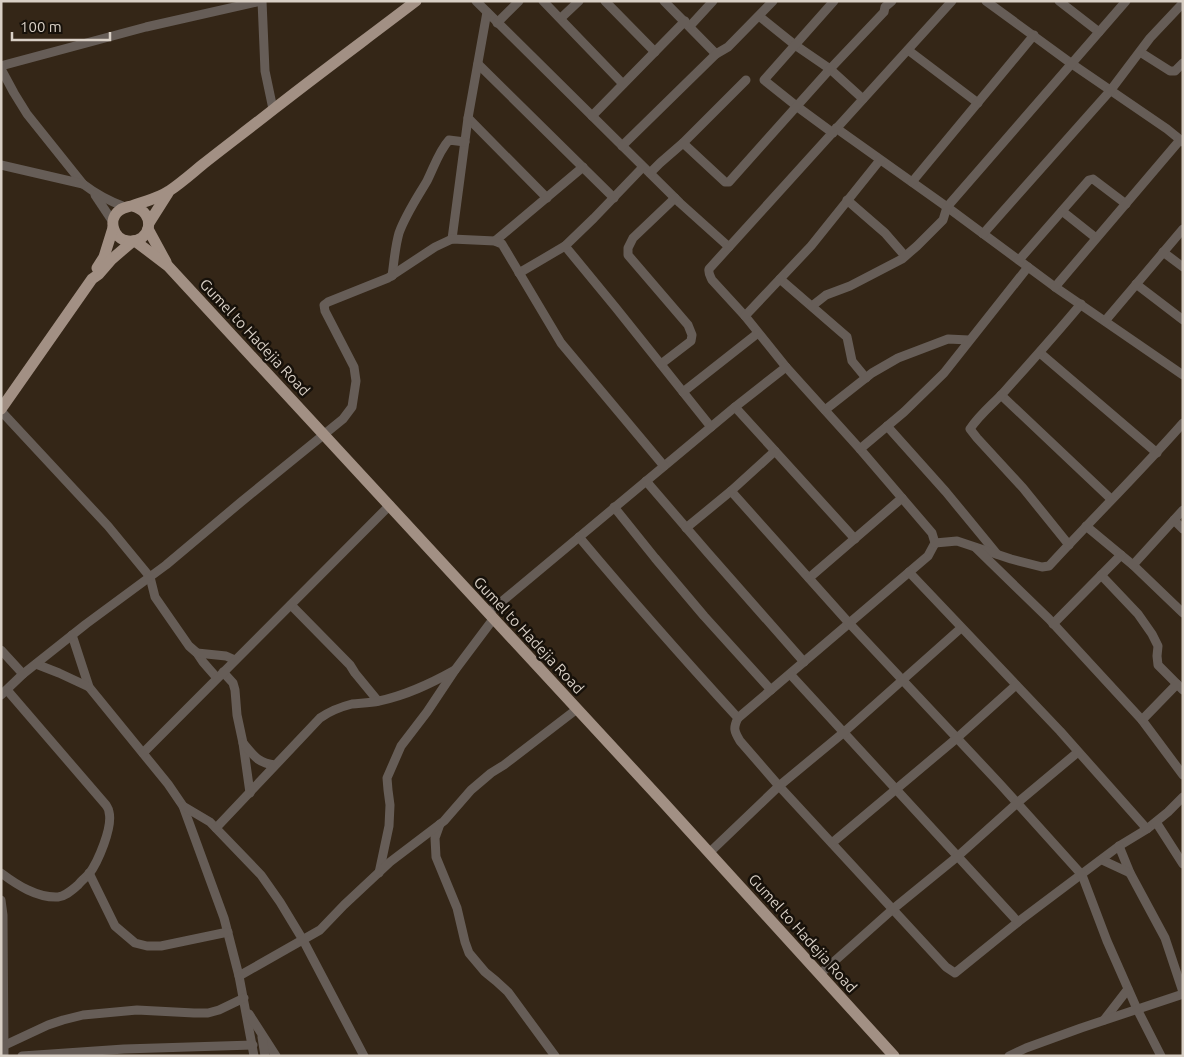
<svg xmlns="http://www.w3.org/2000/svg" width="1184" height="1057" viewBox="0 0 1184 1057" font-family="Ubuntu,sans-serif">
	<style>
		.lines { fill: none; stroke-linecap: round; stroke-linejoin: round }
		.minor { stroke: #665d57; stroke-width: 9 }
		.major { stroke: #a29084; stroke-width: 11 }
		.labels { text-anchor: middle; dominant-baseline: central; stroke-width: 5; stroke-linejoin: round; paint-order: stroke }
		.street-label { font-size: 15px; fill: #d9d0c6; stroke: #17110a }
	</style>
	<rect width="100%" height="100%" fill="#342617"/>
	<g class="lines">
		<g class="minor">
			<path d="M 262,1 L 265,71 L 273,109"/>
			<path d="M 476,1 L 680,203 L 729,247"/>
			<path d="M 543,1 L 623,84"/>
			<path d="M 605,1 L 655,52"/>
			<path d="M 664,1 L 716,54"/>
			<path d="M 952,1 L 709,269 C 708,273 710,276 712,280 L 745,316 L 786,367 L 860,449 L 932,533 L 935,543 L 928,556 L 738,718 C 733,728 734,731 740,741 L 779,786 L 946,967 L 955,973 L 1018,922 L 1119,846 L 1147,829 L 1168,812 L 1183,797"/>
			<path d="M 986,1 L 1072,64 L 1167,129 L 1183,142"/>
			<path d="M 1059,1 L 1099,32"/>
			<path d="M 759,16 L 795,45 L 830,69 L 863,99"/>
			<path d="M 561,18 L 579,1"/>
			<path d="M 497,23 L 519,1"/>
			<path d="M 690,26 L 713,1"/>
			<path d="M 908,50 L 978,103"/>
			<path d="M 1140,52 L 1170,71 L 1175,71 L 1183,63"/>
			<path d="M 478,64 L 614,198"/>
			<path d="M 1,66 L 146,27 L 261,1"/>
			<path d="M 1,69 L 14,93 L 27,114 L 83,184 C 96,194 109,201 125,207"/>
			<path d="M 592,116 L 685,21"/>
			<path d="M 468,118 L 547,198"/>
			<path d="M 836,128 L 947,207 L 1055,287 L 1183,375"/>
			<path d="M 833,133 L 799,108 L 764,80 L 834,1"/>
			<path d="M 683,143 L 725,182 L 729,182 L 830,69 L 884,12 L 885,7 L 892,1"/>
			<path d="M 622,146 L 716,54 L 728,47 L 773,1"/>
			<path d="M 1,165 L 83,184"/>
			<path d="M 650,173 L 660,163 L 683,143 L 746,80"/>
			<path d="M 912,182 L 1034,35"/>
			<path d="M 95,195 L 113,222"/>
			<path d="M 847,200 L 885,233 L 905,256"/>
			<path d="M 1062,211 L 1096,238"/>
			<path d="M 983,234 L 1110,91 L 1150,38 L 1183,3"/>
			<path d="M 452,239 L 468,118 L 487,12"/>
			<path d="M 495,241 L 583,167"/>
			<path d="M 565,246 L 616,308 L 711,427"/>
			<path d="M 1163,252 L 1183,267"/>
			<path d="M 1019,260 L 1089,180 L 1093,179 L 1126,204"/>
			<path d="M 519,273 L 565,246 L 594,218 L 643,167"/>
			<path d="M 392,276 C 394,262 395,247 399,233 C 406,214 417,198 427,181 C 434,167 439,151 449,140 L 465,142"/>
			<path d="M 780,279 L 847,337 L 852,361 L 866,378"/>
			<path d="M 1136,284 L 1183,320"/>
			<path d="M 1055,287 L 1180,140"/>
			<path d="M 812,306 L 826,295 L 850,286 L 902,259 L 917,246 L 943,220 L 947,207 L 1126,1"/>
			<path d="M 745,316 L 811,246 L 880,160"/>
			<path d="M 1105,321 L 1183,229"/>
			<path d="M 1040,353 L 1157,453"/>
			<path d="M 661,364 L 691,341 L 692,335 L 688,325 L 628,255 L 628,248 L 633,238 L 675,198"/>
			<path d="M 683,392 L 758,333"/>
			<path d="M 1001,395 L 1111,499"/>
			<path d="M 735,407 L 855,539"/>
			<path d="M 825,410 L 872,373 L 898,358 L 948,339 L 969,340"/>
			<path d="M 1,411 L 108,526 L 150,577 L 155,597 L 189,646 L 197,653 L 203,662 L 217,678"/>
			<path d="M 887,426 L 946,492 L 997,554"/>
			<path d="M 860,449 L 904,412 L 944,373 L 1028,267"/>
			<path d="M 646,481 L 708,553 L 804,662"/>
			<path d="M 731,491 L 849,623 L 1000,784 L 1082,875 L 1107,941 L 1137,1009 L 1161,1056"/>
			<path d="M 614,507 L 655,558 L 704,616 L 771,690"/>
			<path d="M 1174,520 L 1183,529"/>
			<path d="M 1086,526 L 1133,565 L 1183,613"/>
			<path d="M 686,528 L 731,491 L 775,451"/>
			<path d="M 579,537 C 631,599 684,659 738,718"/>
			<path d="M 935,543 L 957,541 L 1011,559 L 1042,567 L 1049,566 C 1093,518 1140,472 1183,423"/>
			<path d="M 1069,545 L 1023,488 L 977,438 L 970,429 C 979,415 993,404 1004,392 C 1030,363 1056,334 1081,304"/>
			<path d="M 976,548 L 1049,619 L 1142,720 L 1183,775"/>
			<path d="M 1133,565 L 1183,510"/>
			<path d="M 909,572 L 1060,731 L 1147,829"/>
			<path d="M 1101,575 L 1138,614 L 1152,634 L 1158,646 L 1157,656 L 1158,665 L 1183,690"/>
			<path d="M 809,578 L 902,498"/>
			<path d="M 291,605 L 350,665 L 355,673 L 378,701"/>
			<path d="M 488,613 L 735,407 L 786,367"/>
			<path d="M 1053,624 L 1121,555"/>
			<path d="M 72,635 L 89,687 L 168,784 L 183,806 L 224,918 L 239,976 L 254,1056"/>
			<path d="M 1,650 L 23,674"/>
			<path d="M 197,653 L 226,656 L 235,660"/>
			<path d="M 36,664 L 59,673 L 89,687"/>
			<path d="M 223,672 L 233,683 L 235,690 L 237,715 L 243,743 L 250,793"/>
			<path d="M 790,674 L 1018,922"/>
			<path d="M 1,695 L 23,674 L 86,624 L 166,565 L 241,502 L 343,419 L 352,407 L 356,381 L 354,367 L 325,311 L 324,305 L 328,302 L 388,278 L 435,247 L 452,239 L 495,241 L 502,244 L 561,343 L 664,466"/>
			<path d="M 1142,720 L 1177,684"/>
			<path d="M 243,743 C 254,756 258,763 275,765"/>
			<path d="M 143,753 L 390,505"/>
			<path d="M 183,806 L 210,822 L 261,875 L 280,902 L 303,940 L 364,1056"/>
			<path d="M 1156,822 L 1183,864"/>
			<path d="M 440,824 L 435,838 L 436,857 L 457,908 L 465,942 L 469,953 L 485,972 L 496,981 L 508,992 L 555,1056"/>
			<path d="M 216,828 L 320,718 C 330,711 340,707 352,704 C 361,703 370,703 379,701 C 407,695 430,684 455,670"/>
			<path d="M 832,843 L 957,738 L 1016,685"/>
			<path d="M 1119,846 L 1130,873 L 1165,938 L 1183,992"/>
			<path d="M 709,853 L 779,786 L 843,733 L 961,628"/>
			<path d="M 1102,860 L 1130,873"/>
			<path d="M 1,873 C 17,885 37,898 58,897 C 66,896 72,890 78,885 C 81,881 85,878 89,874 C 98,862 113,827 109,812 C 109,809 107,807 106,805 L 7,690"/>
			<path d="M 89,873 L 115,926 L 135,943 L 147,946 L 161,946 L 228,932"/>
			<path d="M 379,873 L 389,826 L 390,805 L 388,790 L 387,778 L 401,746 L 427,712 L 455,670 L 494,618"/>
			<path d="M 1,900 L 3,915 L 4,1056"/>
			<path d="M 820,974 L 893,909 L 958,856 L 1017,803 L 1078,752"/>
			<path d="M 239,976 L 320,930 L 344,905 L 390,862 L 444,821 L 471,790 L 491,773 L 504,765 L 577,709"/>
			<path d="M 249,1014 L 276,1056"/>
			<path d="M 1104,1020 L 1128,989"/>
			<path d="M 262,1037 L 265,1056"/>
			<path d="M 3,1046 L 48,1025 L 63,1020 L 83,1015 L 137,1010 L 194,1013 L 208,1013 L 219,1010 L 244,998"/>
			<path d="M 22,1056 L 124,1049 L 253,1045"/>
			<path d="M 1009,1056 L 1026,1048 L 1081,1028 L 1183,994"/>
		</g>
		<g class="major">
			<path d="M 132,206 C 158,212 151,244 128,241 C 113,239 107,219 120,210 C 124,207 129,207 134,205 C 144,202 161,197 169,191 C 181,183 191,174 202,165 C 226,146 250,128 274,109 C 321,72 369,37 416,1"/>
			<path d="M 149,223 L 168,193"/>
			<path d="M 148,229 L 166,262"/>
			<path d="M 135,241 L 168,266 L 664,803 L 894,1056"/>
			<path d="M 97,268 L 104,257 L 113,228"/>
			<path d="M 1,409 L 92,279 L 99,274 L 112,259 L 133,241"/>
		</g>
	</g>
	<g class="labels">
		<g class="street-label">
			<text transform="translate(255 337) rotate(47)">Gumel to Hadejia Road</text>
			<text transform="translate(529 635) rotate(47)">Gumel to Hadejia Road</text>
			<text transform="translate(803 933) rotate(48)">Gumel to Hadejia Road</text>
		</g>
	</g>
	<rect width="1184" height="1057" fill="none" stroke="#d9d0c6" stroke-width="5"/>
	<path d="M12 32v8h98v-8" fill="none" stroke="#d9d0c6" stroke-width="2.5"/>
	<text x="20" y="32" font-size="15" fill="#d9d0c6" stroke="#17110a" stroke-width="4" paint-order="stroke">100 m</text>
</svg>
